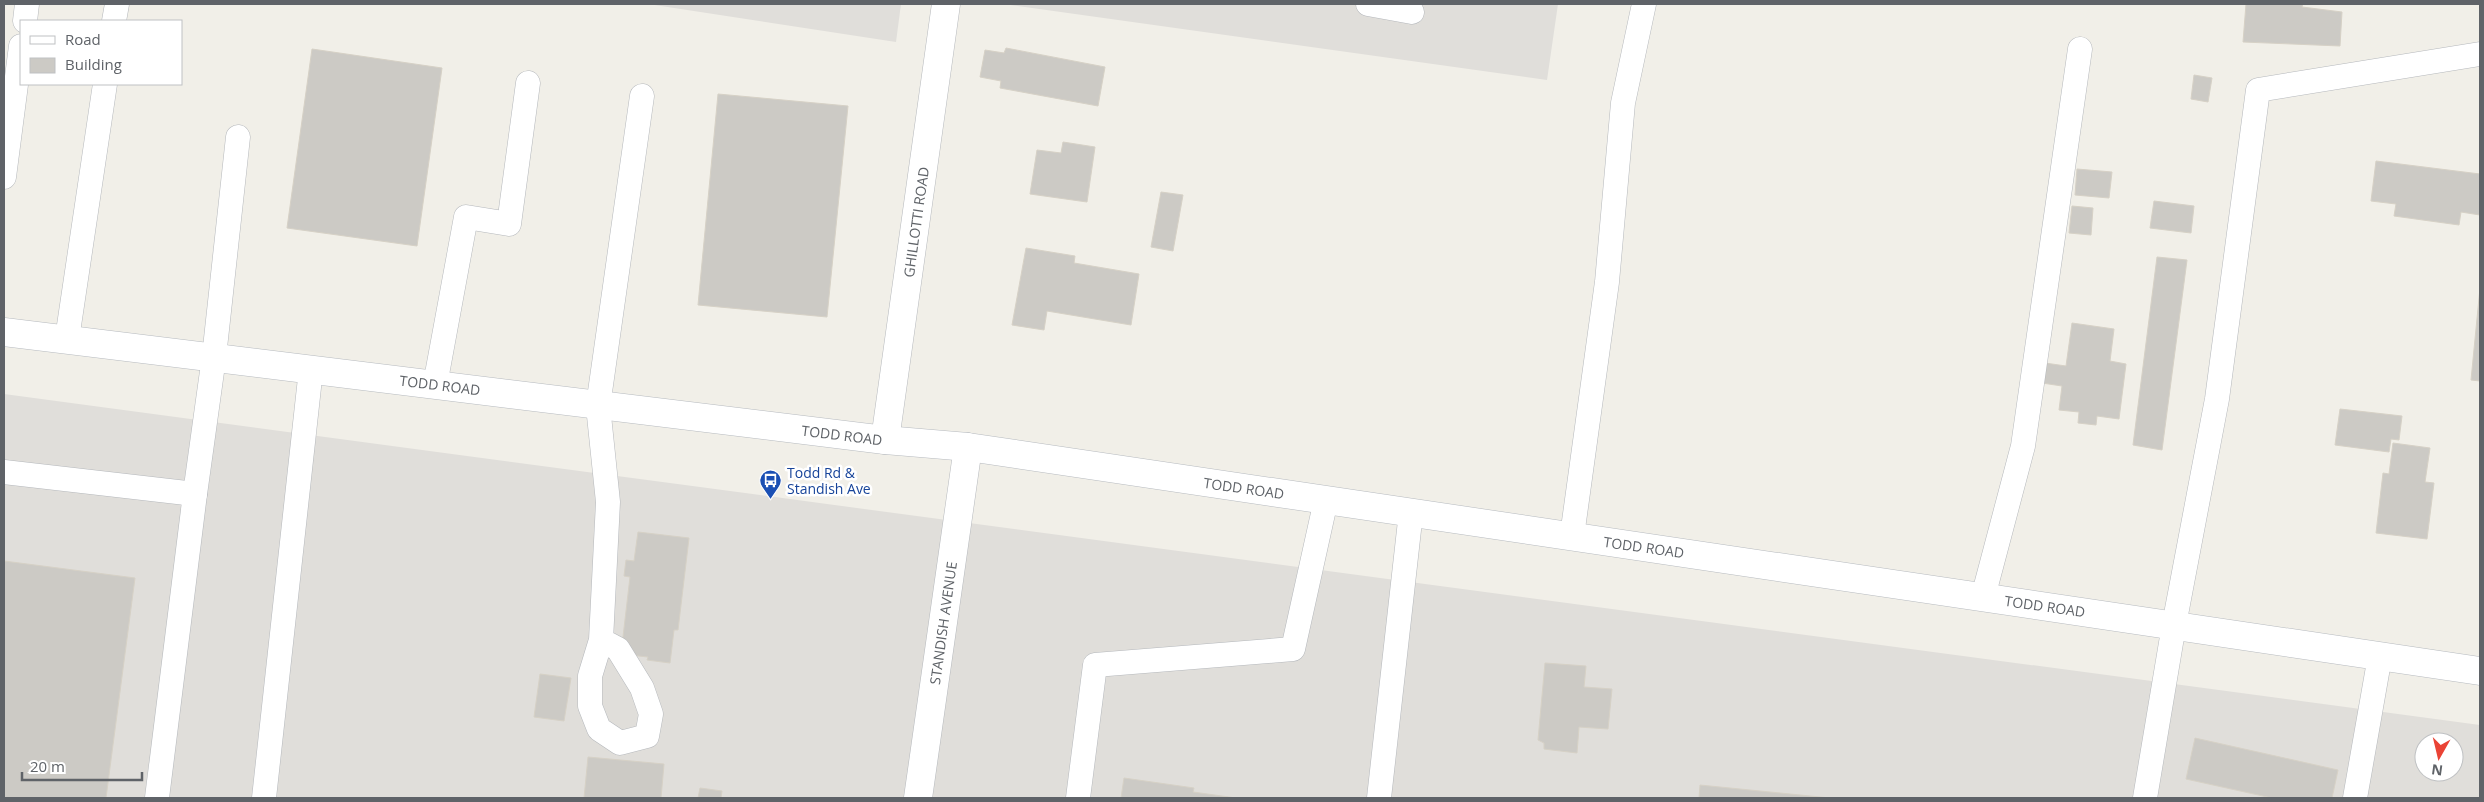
<svg xmlns="http://www.w3.org/2000/svg" width="2484" height="802" viewBox="0 0 2484 802" font-family="'Open Sans',sans-serif">
	<style>
		.industrial { fill: #e0deda; fill-rule: evenodd }
		.building { fill: #cccac5; stroke: #d6d1c6 }
		.lines { fill: none; stroke-linecap: round; stroke-linejoin: round }
		.lane-casing { stroke: #b5b8bc; stroke-width: 25 }
		.street-casing { stroke: #b5b8bc; stroke-width: 29 }
		.secondary-casing { stroke: #b6babf; stroke-width: 29 }
		.lane { stroke: #fff; stroke-width: 24 }
		.street { stroke: #fff; stroke-width: 28 }
		.secondary { stroke: #fff; stroke-width: 28 }
		.labels { text-anchor: middle; dominant-baseline: central; stroke-width: 5; stroke-linejoin: round; paint-order: stroke }
		.street-label { font-size: 14px; fill: #5f6368; stroke: #fff }
		.transit-label { font-size: 14px; fill: #164399; stroke: #fff; text-anchor: start }
	</style>
	<rect width="100%" height="100%" fill="#f1efe8"/>
	<g class="industrial">
		<path d="M 648,4 L 901,4 L 896,42 Z"/>
		<path d="M 1003,4 L 1558,4 L 1547,80 Z"/>
		<path d="M 4,394 L 2480,725 L 2480,798 L 4,798 ZM 2424,742 L 2454,742 L 2454,772 L 2424,772 Z"/>
	</g>
	<g class="building">
		<path d="M 2246,4 L 2303,4 L 2302,7 L 2342,12 L 2340,46 L 2243,42 Z"/>
		<path d="M 1006,48 L 1105,67 L 1098,106 L 1000,88 L 1001,81 L 980,77 L 985,50 L 1004,53 Z"/>
		<path d="M 312,49 L 442,68 L 417,246 L 287,228 Z"/>
		<path d="M 2194,75 L 2212,78 L 2208,102 L 2191,99 Z"/>
		<path d="M 718,94 L 848,106 L 827,317 L 698,305 Z"/>
		<path d="M 1063,142 L 1095,147 L 1087,202 L 1030,194 L 1037,150 L 1061,153 Z"/>
		<path d="M 2376,161 L 2480,174 L 2480,215 L 2461,212 L 2459,225 L 2394,216 L 2396,204 L 2371,201 Z"/>
		<path d="M 2077,169 L 2112,172 L 2109,198 L 2075,195 Z"/>
		<path d="M 1161,192 L 1183,195 L 1173,251 L 1151,247 Z"/>
		<path d="M 2154,201 L 2194,206 L 2191,233 L 2150,228 Z"/>
		<path d="M 2072,206 L 2093,208 L 2091,235 L 2069,233 Z"/>
		<path d="M 1026,248 L 1075,256 L 1074,263 L 1139,274 L 1131,325 L 1047,311 L 1044,330 L 1012,325 Z"/>
		<path d="M 2157,257 L 2187,260 L 2162,450 L 2133,445 Z"/>
		<path d="M 2480,288 L 2480,381 L 2471,380 Z"/>
		<path d="M 2072,323 L 2114,329 L 2110,361 L 2126,364 L 2119,419 L 2097,416 L 2096,425 L 2078,423 L 2079,412 L 2059,410 L 2062,386 L 2042,383 L 2045,363 L 2066,366 Z"/>
		<path d="M 2340,409 L 2402,416 L 2399,440 L 2391,439 L 2389,452 L 2335,445 Z"/>
		<path d="M 2393,443 L 2430,448 L 2425,482 L 2434,483 L 2427,539 L 2376,533 L 2383,473 L 2389,474 Z"/>
		<path d="M 638,532 L 689,538 L 678,630 L 674,630 L 670,663 L 647,660 L 648,657 L 621,654 L 630,577 L 624,576 L 626,560 L 634,561 Z"/>
		<path d="M 4,561 L 135,578 L 106,798 L 4,798 Z"/>
		<path d="M 1545,663 L 1586,666 L 1584,687 L 1612,689 L 1608,729 L 1579,727 L 1577,753 L 1544,749 L 1544,743 L 1538,740 Z"/>
		<path d="M 540,674 L 571,678 L 564,721 L 534,717 Z"/>
		<path d="M 2195,738 L 2338,770 L 2332,798 L 2272,798 L 2186,779 Z"/>
		<path d="M 588,757 L 664,764 L 661,798 L 584,798 Z"/>
		<path d="M 1124,778 L 1194,788 L 1193,792 L 1236,798 L 1121,798 Z"/>
		<path d="M 1700,785 L 1830,798 L 1699,798 Z"/>
		<path d="M 700,788 L 722,791 L 721,798 L 698,798 Z"/>
	</g>
	<g class="lines">
		<defs>
			<g id="lane">
				<path d="M 1368,4 L 1412,12"/>
				<path d="M 25,21 L 27,4"/>
				<path d="M 114,21 L 117,4"/>
				<path d="M 4,177 L 21,46"/>
				<path d="M 67,339 L 105,84"/>
				<path d="M 435,385 L 466,217 L 509,224 L 528,83"/>
				<path d="M 4,472 L 195,494 L 214,357 L 238,137"/>
				<path d="M 1572,536 L 1607,282 L 1623,103 L 1644,4"/>
				<path d="M 1983,597 L 2023,446 L 2080,49"/>
				<path d="M 601,640 L 618,649 L 642,688 L 651,714 L 647,736 L 620,743 L 599,729 L 590,706 L 590,676 L 601,640 L 608,502 L 598,406 L 642,96"/>
				<path d="M 157,798 L 195,494"/>
				<path d="M 264,798 L 311,369"/>
				<path d="M 1078,798 L 1095,665 L 1293,649 L 1326,500"/>
				<path d="M 1379,798 L 1411,512"/>
				<path d="M 2145,798 L 2174,625 L 2217,399 L 2258,90 L 2480,54"/>
				<path d="M 2355,798 L 2380,656"/>
			</g>
			<g id="street">
				<path d="M 885,440 L 946,4"/>
				<path d="M 918,798 L 968,447"/>
			</g>
			<path id="secondary" d="M 4,332 L 885,440 L 968,447 L 2480,671"/>
		</defs>
		<use href="#lane" class="lane-casing"/>
		<use href="#street" class="street-casing"/>
		<use href="#secondary" class="secondary-casing"/>
		<use href="#lane" class="lane"/>
		<use href="#street" class="street"/>
		<use href="#secondary" class="secondary"/>
	</g>
	<defs>
		<symbol id="bus-pin" viewBox="-11 -11 22 30"><path d="M0 17L-7.5 6A9.5 9.5 0 1 1 7.5 6Z" fill="#1a4fb4" stroke="#fff"/><path d="M-5-6H5V4H4V6H2V4H-2V6H-4V4H-5ZM-3.5-4V0h7V-4ZM-3.5 1.2v1.5H-2V1.2ZM2 1.2v1.5H3.5V1.2Z" fill="#fff"/></symbol>
	</defs>
	<g fill-rule="evenodd">
		<use href="#bus-pin" x="758" y="468" width="25" height="34"/>
	</g>
	<g class="labels">
		<g class="street-label">
			<text transform="translate(916 222) rotate(-82)">GHILLOTTI ROAD</text>
			<text transform="translate(440 385) rotate(7)">TODD ROAD</text>
			<text transform="translate(842 435) rotate(7)">TODD ROAD</text>
			<text transform="translate(1244 488) rotate(8)">TODD ROAD</text>
			<text transform="translate(1644 547) rotate(8)">TODD ROAD</text>
			<text transform="translate(2045 606) rotate(8)">TODD ROAD</text>
			<text transform="translate(943 623) rotate(-82)">STANDISH AVENUE</text>
		</g>
		<g class="transit-label">
			<text x="787" y="472">Todd Rd &amp;<tspan x="787" dy="16">Standish Ave</tspan></text>
		</g>
	</g>
	<rect width="2484" height="802" fill="none" stroke="#5f6368" stroke-width="10"/>
	<rect x="20" y="20" width="162" height="65" fill="#ffffff" stroke="#bfc1c3"/>
	<rect x="30" y="36" width="25" height="8" fill="#ffffff" stroke="#bfc1c3"/>
	<text x="65" y="45" font-size="15" fill="#5f6368">Road</text>
	<rect x="30" y="58" width="25" height="15" fill="#cccac5" stroke="#bfc1c3"/>
	<text x="65" y="70" font-size="15" fill="#5f6368">Building</text>
	<g transform="translate(2439 757) rotate(188)"><circle r="24" fill="#ffffff" stroke="#bfc1c3"/>
	<path d="M0-4L9 19L0 12L-9 19Z" fill="#ea4335"/>
	<text y="-8" font-size="14" font-weight="bold" text-anchor="middle" fill="#5f6368">N</text>
	</g>
	<path d="M22 772v8h120v-8" fill="none" stroke="#5f6368" stroke-width="2.5"/>
	<text x="30" y="772" font-size="15" fill="#5f6368" stroke="#ffffff" stroke-width="4" paint-order="stroke">20 m</text>
</svg>
